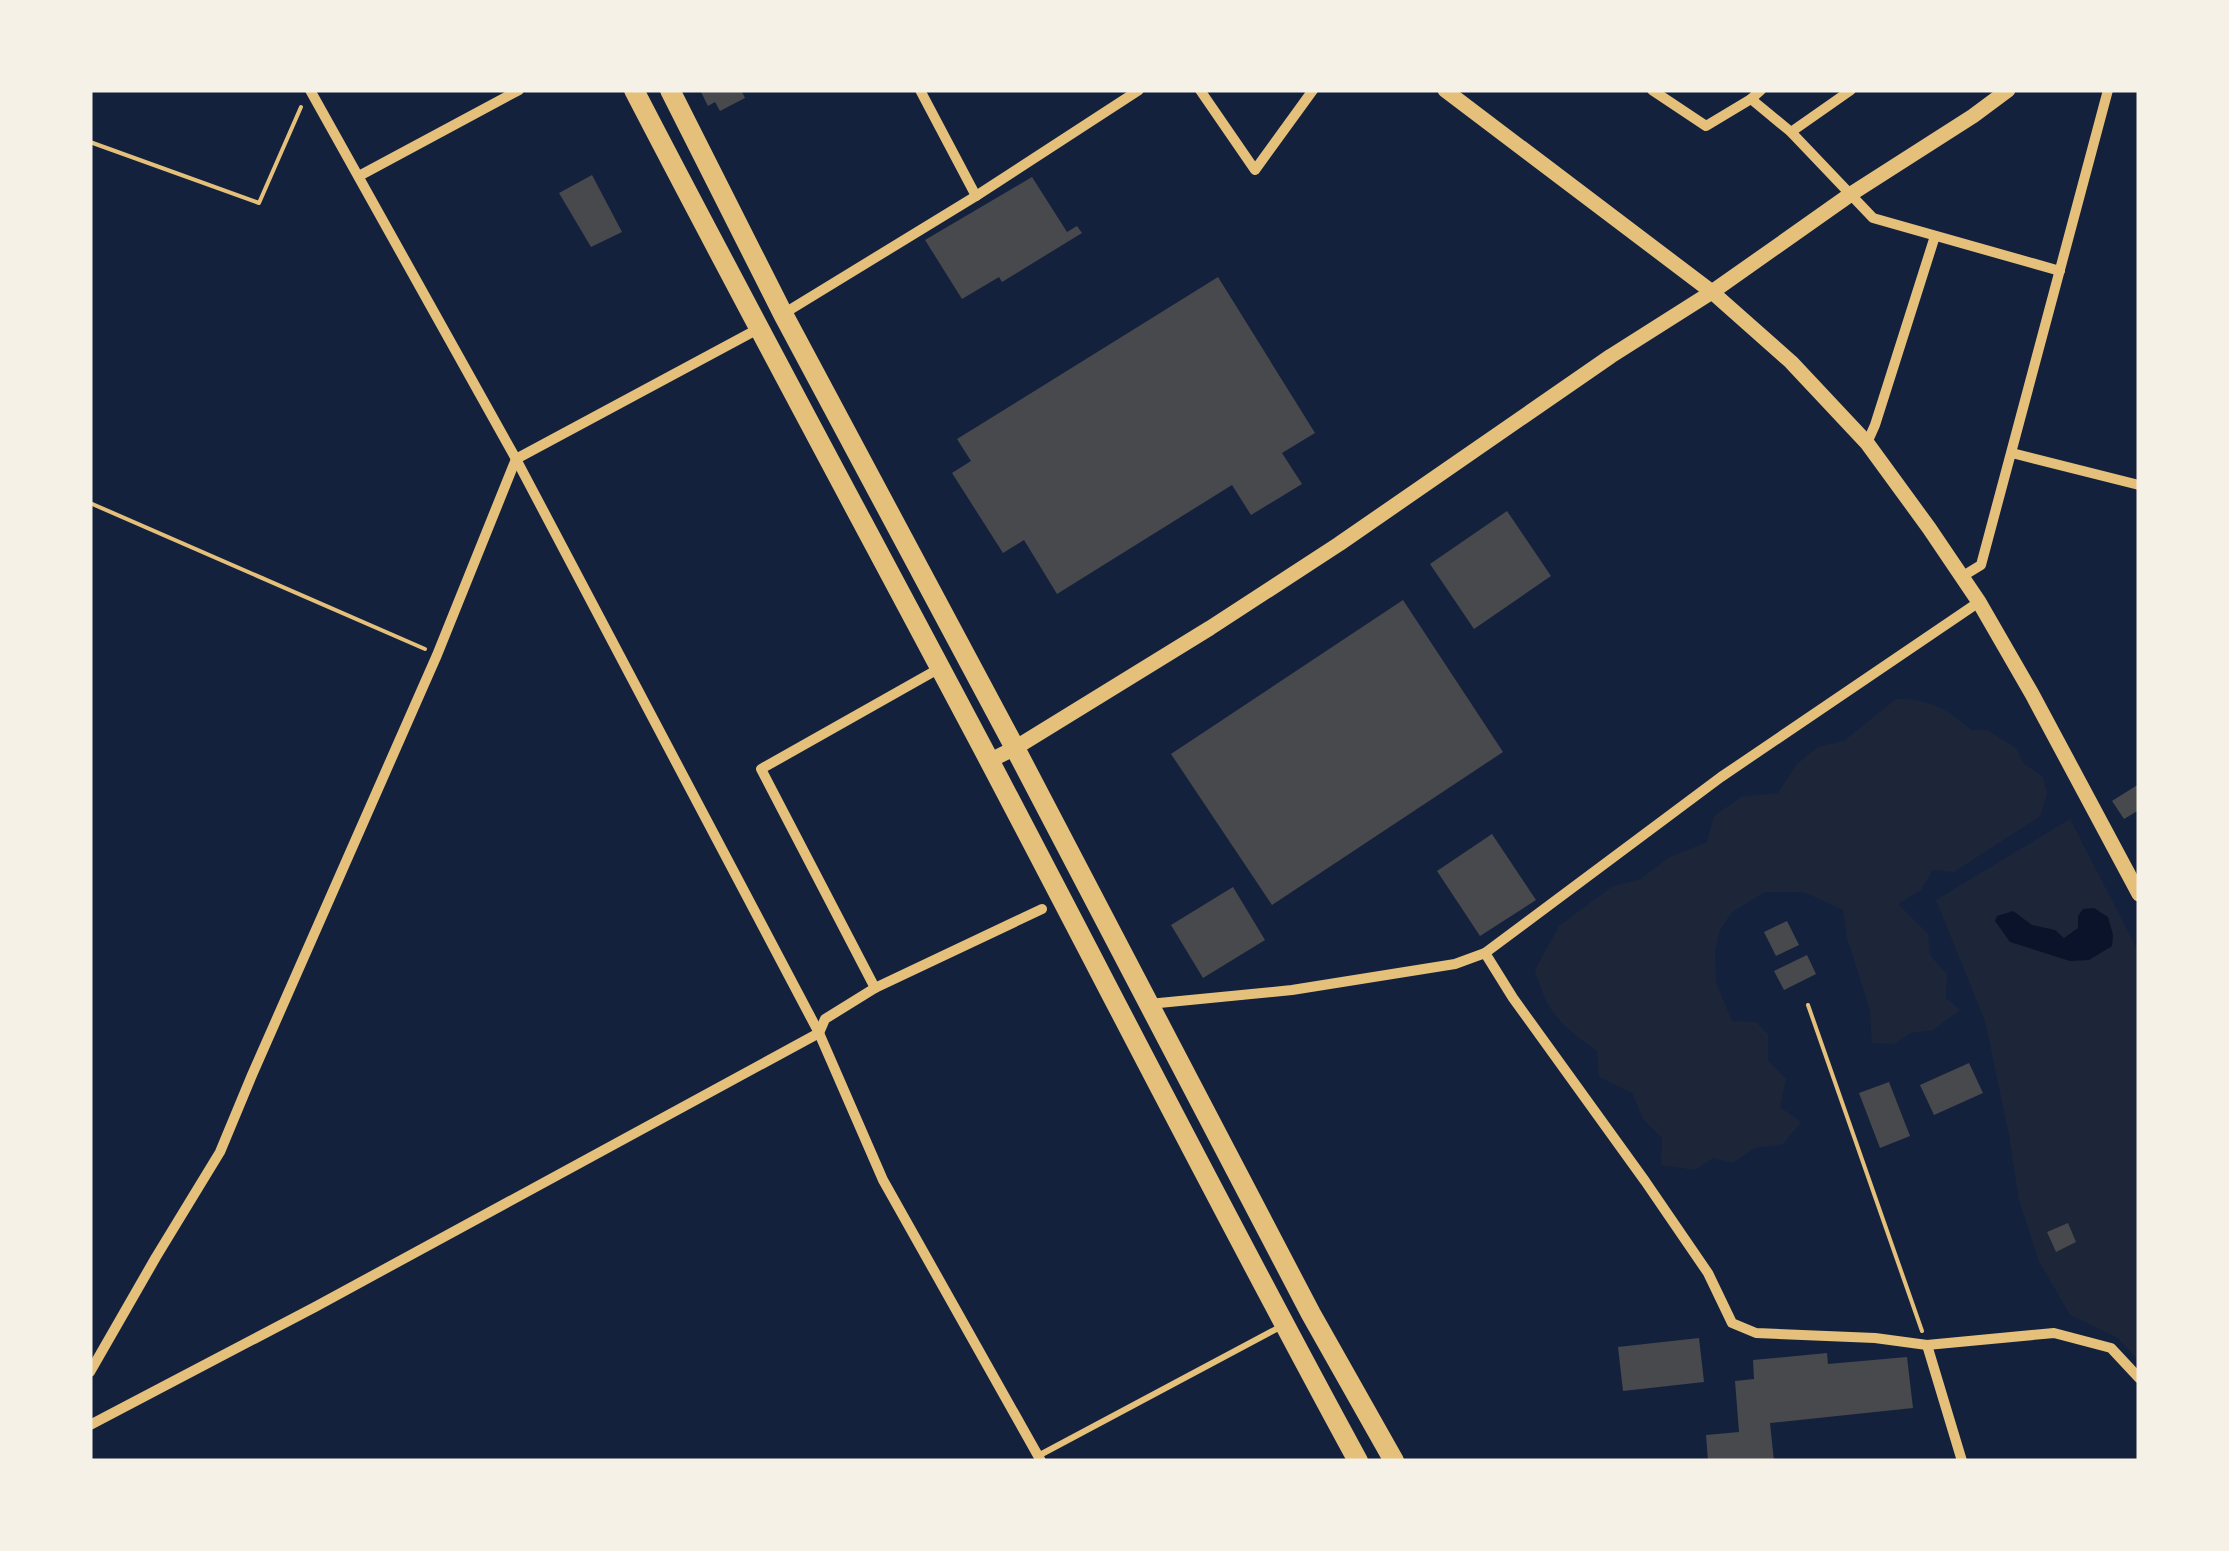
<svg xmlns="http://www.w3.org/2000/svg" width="2229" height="1551" viewBox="0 0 2229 1551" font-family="'Noto Sans',sans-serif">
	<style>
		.green { fill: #1d2539 }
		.water { fill: #0b132b }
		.building { fill: #48494c }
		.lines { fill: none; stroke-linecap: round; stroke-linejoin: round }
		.path { stroke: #e5c07b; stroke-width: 4 }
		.service { stroke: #e5c07b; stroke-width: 6 }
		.minor { stroke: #e5c07b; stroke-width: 10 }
		.tertiary { stroke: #e5c07b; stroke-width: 15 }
		.trunk { stroke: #e5c07b; stroke-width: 20 }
	</style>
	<rect width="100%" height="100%" fill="#14213d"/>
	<g class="green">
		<path d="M 1896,699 C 1929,699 1946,708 1971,730 L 1987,730 L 2016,748 L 2023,763 L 2043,777 L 2047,794 L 2040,816 L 1954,872 L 1933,870 L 1921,890 L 1898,904 L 1928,934 L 1930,955 L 1947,974 L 1946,998 L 1960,1010 L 1933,1030 L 1910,1033 L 1894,1044 L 1872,1043 L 1870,1010 L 1847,938 L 1843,910 L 1804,892 L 1765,892 L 1731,913 L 1719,932 L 1715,952 L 1716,982 L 1732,1021 L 1756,1022 L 1768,1034 L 1768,1060 L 1786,1079 L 1780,1107 L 1801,1122 L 1783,1144 L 1755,1148 L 1733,1163 L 1713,1158 L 1695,1170 L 1661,1165 L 1662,1138 L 1643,1119 L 1632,1093 L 1599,1077 L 1597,1051 C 1562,1026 1547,1014 1535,970 L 1559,926 L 1613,886 L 1639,880 L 1670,857 L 1707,842 L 1714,816 L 1741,797 L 1778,793 L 1797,764 L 1818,747 L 1844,741 Z"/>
		<path d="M 2070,819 L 2139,953 L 2139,1362 L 2118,1338 L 2070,1315 L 2039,1261 L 2019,1200 L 2009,1135 L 1985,1021 L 1936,900 Z"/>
	</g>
	<path class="water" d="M 2094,908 L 2108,917 L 2113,935 L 2112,946 L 2089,960 L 2070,961 L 2010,942 L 1995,921 L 1997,916 L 2013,911 L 2032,925 L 2055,930 L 2064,938 L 2078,928 L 2078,916 L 2083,909 Z"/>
	<g class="building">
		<path d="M 700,90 L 741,90 L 745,98 L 720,111 L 715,102 L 708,106 Z"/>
		<path d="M 592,175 L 622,232 L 591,247 L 559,193 Z"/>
		<path d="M 1032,177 L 1067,232 L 1077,226 L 1082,233 L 1002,282 L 999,277 L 962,299 L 925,240 Z"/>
		<path d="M 1218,277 L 1315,433 L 1282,453 L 1302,484 L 1251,515 L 1232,485 L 1057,594 L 1024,540 L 1003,553 L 952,473 L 971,461 L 957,439 Z"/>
		<path d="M 1507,511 L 1551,576 L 1474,629 L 1430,564 Z"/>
		<path d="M 1403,600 L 1503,752 L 1272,905 L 1171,754 Z"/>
		<path d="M 2139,784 L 2139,810 L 2124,819 L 2112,801 Z"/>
		<path d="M 1492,834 L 1536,900 L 1480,936 L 1437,871 Z"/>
		<path d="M 1233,887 L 1265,940 L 1203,978 L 1171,925 Z"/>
		<path d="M 1787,921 L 1799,945 L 1776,956 L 1764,932 Z"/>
		<path d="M 1807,955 L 1816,974 L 1784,990 L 1774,971 Z"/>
		<path d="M 1969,1063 L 1983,1093 L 1934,1115 L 1920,1085 Z"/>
		<path d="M 1889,1082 L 1910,1136 L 1880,1148 L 1859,1093 Z"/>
		<path d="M 2068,1223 L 2076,1242 L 2056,1252 L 2047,1232 Z"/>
		<path d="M 1699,1338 L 1704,1382 L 1623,1391 L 1618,1347 Z"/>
		<path d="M 1827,1353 L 1828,1364 L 1907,1357 L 1913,1408 L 1770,1423 L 1774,1461 L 1708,1461 L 1706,1435 L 1739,1432 L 1735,1381 L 1754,1379 L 1753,1360 Z"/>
	</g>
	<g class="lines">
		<g class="path">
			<path d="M 90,142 L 259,203 L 301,107"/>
			<path d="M 90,503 L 425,649"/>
			<path d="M 1808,1005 L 1922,1331"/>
		</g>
		<path class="service" d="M 1038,1456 L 1280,1327"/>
		<g class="minor">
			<path d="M 310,90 L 516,459 L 819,1033 L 883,1180 L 1041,1461"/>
			<path d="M 920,90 L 976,196"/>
			<path d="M 1200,90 L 1255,170 L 1313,90"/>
			<path d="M 1652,90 L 1706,126 L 1751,99 L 1761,90"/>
			<path d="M 1751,99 L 1791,132 L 1873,218 L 2060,271"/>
			<path d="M 1791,132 L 1851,90"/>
			<path d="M 359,176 L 519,90"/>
			<path d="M 783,314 L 976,196 L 1139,90"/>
			<path d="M 1867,443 L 1875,425 L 1935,236"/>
			<path d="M 2012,453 L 2139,485"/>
			<path d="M 1963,576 L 1981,565 L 2108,90"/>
			<path d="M 1485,953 L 1513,998 L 1645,1181 L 1708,1273 L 1732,1323 L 1756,1333 L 1875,1338 L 1927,1345 L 2054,1333 L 2111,1348 L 2139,1378"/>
			<path d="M 875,988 L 761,769 L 940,668"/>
			<path d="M 1149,1004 L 1292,990 L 1455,964 L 1485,953 L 1721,777 L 1979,602"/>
			<path d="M 1927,1345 L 1962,1461"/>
			<path d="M 90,1372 L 156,1257 L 220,1152 L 252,1075 L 437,655 L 516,459 L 758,329"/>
			<path d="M 90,1425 L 315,1307 L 819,1033 L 825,1019 L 875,988 L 1042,909"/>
		</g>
		<g class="tertiary">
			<path d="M 1445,90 L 1712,292 L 1791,362 L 1867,443 L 1929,528 L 1979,602 L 2032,694 L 2139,894"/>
			<path d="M 989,761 L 1015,748 L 1210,628 L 1339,544 L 1611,356 L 1712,292 L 1851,194 L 1973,116 L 2008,90"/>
		</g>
		<g class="trunk">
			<path d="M 634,90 C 750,314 870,535 988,758 C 1111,992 1231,1228 1358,1461"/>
			<path d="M 670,90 L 783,314 L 1015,748 L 1311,1314 L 1394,1461"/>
		</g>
	</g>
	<rect width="2229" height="1551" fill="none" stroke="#f6f1e7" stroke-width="185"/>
</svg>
